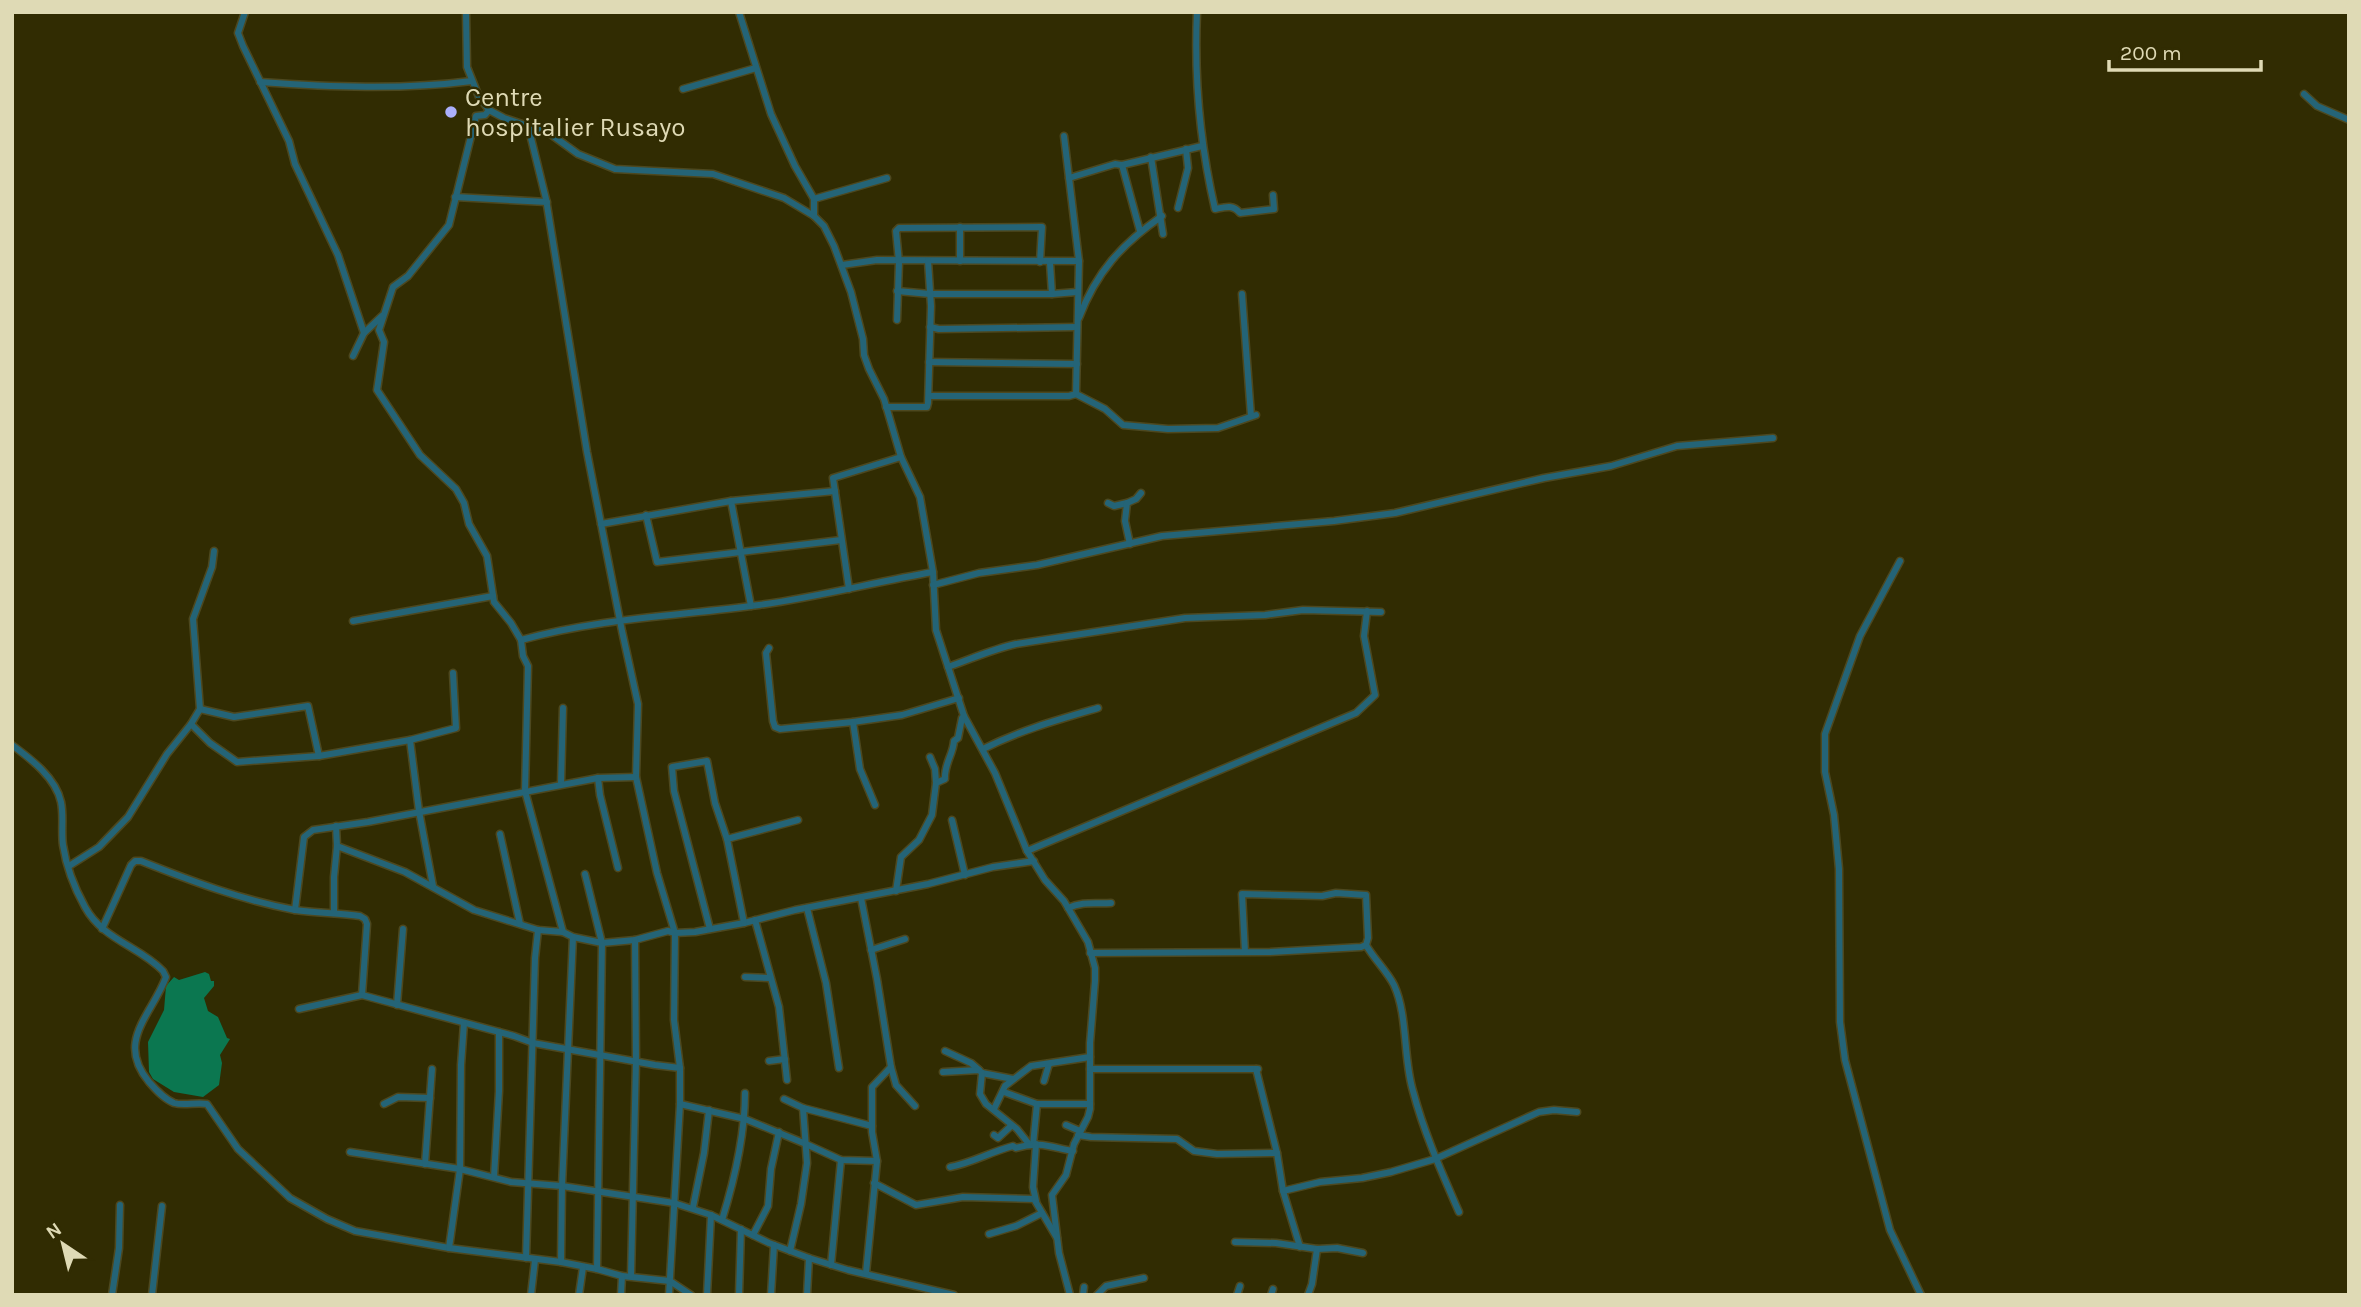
<svg xmlns="http://www.w3.org/2000/svg" width="2361" height="1307" viewBox="0 0 2361 1307" font-family="Karla,sans-serif">
	<style>
		.forest { fill: #0b7750 }
		.lines { fill: none; stroke-linecap: round; stroke-linejoin: round }
		.minor-casing { stroke: #4d481f; stroke-width: 9 }
		.minor { stroke: #246477; stroke-width: 6 }
		.poi-dot { fill: #abaffb; stroke: #312c02; stroke-width: 2.5 }
		.labels { text-anchor: middle; dominant-baseline: central; stroke-width: 5; stroke-linejoin: round; paint-order: stroke }
		.poi-label { font-size: 26px; fill: #dfdab5; stroke: #312c02; text-anchor: start }
	</style>
	<rect width="100%" height="100%" fill="#312c02"/>
	<path class="forest" d="M 205,972 L 209,974 L 211,981 L 214,981 L 214,986 L 204,998 L 208,1011 L 218,1017 L 227,1038 L 230,1039 L 220,1055 L 222,1063 L 219,1085 L 203,1097 L 174,1092 L 153,1079 L 149,1072 L 148,1042 L 164,1010 L 166,986 L 174,977 L 179,980 Z"/>
	<g class="lines">
		<defs>
			<g id="minor">
				<path d="M 245,12 L 238,33 L 243,46 L 289,141 L 295,164 L 338,255 L 364,333"/>
				<path d="M 466,12 L 467,67 L 479,97 L 489,110 L 504,118 L 549,133 L 578,154 L 615,169 L 713,174 L 784,198 L 814,216 L 824,226 L 834,246 L 851,292 L 863,339 L 864,355 L 869,369 L 884,399 L 901,457 L 920,497 L 933,572 L 936,630 L 964,716 L 995,773 L 1027,851 L 1045,880 L 1064,901 L 1088,942 L 1095,968 L 1095,981 L 1090,1043 L 1090,1109 L 1088,1117 L 1074,1144 L 1066,1175 L 1052,1195 L 1059,1253 L 1070,1295"/>
				<path d="M 739,12 L 771,114 L 795,166 L 814,199 L 814,216"/>
				<path d="M 1197,12 C 1194,79 1200,144 1215,209 C 1225,207 1233,204 1240,213 L 1274,209 L 1273,195"/>
				<path d="M 260,82 C 330,87 402,90 472,81"/>
				<path d="M 683,89 L 756,68"/>
				<path d="M 2304,94 L 2317,106 L 2349,120"/>
				<path d="M 489,110 L 485,115 L 476,116 L 449,225 L 408,276 L 393,287 L 379,330 L 384,342 L 377,390 L 420,455 L 456,489 L 464,503 L 469,524 L 487,556 L 494,602 L 511,623 L 521,640 C 601,618 677,616 759,605 C 818,597 875,582 933,572"/>
				<path d="M 528,126 L 546,199 L 587,452 L 622,631 L 638,704 L 636,777 L 657,873 L 675,933 L 674,1020 L 680,1068 L 680,1104 L 669,1295"/>
				<path d="M 1151,157 L 1163,234"/>
				<path d="M 1122,165 L 1140,231"/>
				<path d="M 1069,178 L 1115,164 L 1122,165 L 1202,146"/>
				<path d="M 455,197 L 547,202"/>
				<path d="M 814,199 L 887,178"/>
				<path d="M 1178,208 L 1188,168 L 1186,149"/>
				<path d="M 960,227 L 960,261"/>
				<path d="M 1050,263 L 1052,294"/>
				<path d="M 842,265 L 877,260 L 1079,261"/>
				<path d="M 897,291 L 930,294 L 1052,294 L 1077,292"/>
				<path d="M 1242,294 L 1251,416"/>
				<path d="M 1079,318 C 1096,272 1122,244 1162,216"/>
				<path d="M 897,320 L 899,262 L 896,231 L 899,228 L 1042,227 L 1040,262"/>
				<path d="M 930,327 L 939,329 L 1077,327"/>
				<path d="M 353,356 L 364,333 L 382,316"/>
				<path d="M 929,362 L 1077,364"/>
				<path d="M 1076,394 L 1105,409 L 1123,425 L 1168,429 L 1218,428 L 1256,415"/>
				<path d="M 930,396 L 1069,396 L 1076,394 L 1079,261 L 1064,136"/>
				<path d="M 886,407 L 927,407 L 928,403 L 931,306 L 928,261"/>
				<path d="M 731,501 L 751,606"/>
				<path d="M 1108,503 L 1114,506 L 1127,503"/>
				<path d="M 646,515 L 657,562 L 841,540"/>
				<path d="M 601,524 L 731,501 L 835,491"/>
				<path d="M 1130,544 L 1125,521 L 1127,503 L 1136,499 L 1141,493"/>
				<path d="M 1900,561 L 1860,636 L 1825,734 L 1825,772 L 1834,815 L 1839,869 L 1840,1022 L 1845,1060 L 1890,1230 L 1921,1295"/>
				<path d="M 933,585 L 979,573 L 1037,565 L 1162,536 L 1334,521 L 1395,513 L 1544,478 L 1611,466 L 1677,446 L 1773,438"/>
				<path d="M 849,589 L 833,478 L 901,457"/>
				<path d="M 353,621 L 493,596"/>
				<path d="M 521,640 L 523,656 L 528,666 L 525,791 L 563,932"/>
				<path d="M 769,648 L 766,653 L 773,721 L 775,727 L 780,729 L 853,722 L 902,715 L 959,698"/>
				<path d="M 948,667 C 971,659 993,649 1016,644 L 1185,618 L 1265,615 L 1303,610 L 1381,612"/>
				<path d="M 200,709 L 234,717 L 308,706 L 319,756"/>
				<path d="M 853,722 L 860,769 L 875,805"/>
				<path d="M 191,724 L 210,743 L 237,762 L 319,756 L 410,740"/>
				<path d="M 12,745 C 31,759 56,778 61,802 C 64,816 61,831 63,845 C 66,865 75,889 85,907 C 103,940 139,946 163,971 L 166,977 C 152,1015 115,1041 149,1082 C 156,1090 164,1099 174,1103 C 184,1106 196,1102 207,1104 L 238,1149 L 290,1198 L 327,1219 L 355,1231 L 449,1248 L 561,1262 L 597,1269 L 622,1276 L 670,1281 L 691,1295"/>
				<path d="M 983,749 C 1021,730 1057,720 1098,708"/>
				<path d="M 930,757 L 935,769 L 936,783"/>
				<path d="M 598,778 L 600,795 L 618,868"/>
				<path d="M 561,784 L 563,708"/>
				<path d="M 952,820 L 965,875"/>
				<path d="M 336,826 L 337,846 L 405,872 L 474,910 L 538,930 L 563,932 L 573,937 L 602,943 L 635,940 L 668,931 L 675,933 L 695,932 L 744,923 L 795,910 L 928,884 L 993,867 L 1034,861"/>
				<path d="M 500,834 L 520,924"/>
				<path d="M 1027,851 L 1356,713 L 1375,695 L 1364,636 L 1367,611"/>
				<path d="M 69,866 L 99,847 L 128,817 L 167,754 L 191,724 L 200,709 L 193,619 L 212,567 L 214,551"/>
				<path d="M 585,874 L 602,943 L 597,1269"/>
				<path d="M 433,886 L 419,811 L 410,740 L 456,728 L 453,673"/>
				<path d="M 896,891 L 901,857 L 919,840 L 932,815 L 936,783 L 945,779 C 944,764 953,755 954,741 L 958,738 L 962,718 L 964,716"/>
				<path d="M 861,898 L 877,979 L 891,1067 L 896,1085 L 915,1106"/>
				<path d="M 807,908 L 826,983 L 839,1068"/>
				<path d="M 1068,908 C 1082,901 1096,904 1111,903"/>
				<path d="M 295,910 L 304,837 L 313,830 L 368,822 L 598,778 L 636,777"/>
				<path d="M 334,912 L 334,877 L 337,846"/>
				<path d="M 755,920 L 779,1007 L 787,1080"/>
				<path d="M 744,923 L 727,839 L 798,820"/>
				<path d="M 102,929 L 131,865 L 135,861 L 141,861 C 191,881 242,900 295,910 C 317,913 339,913 360,916 L 365,919 L 367,924 L 362,995"/>
				<path d="M 710,929 L 674,791 L 672,767 L 707,761 L 715,803 L 727,839"/>
				<path d="M 1366,945 C 1374,959 1387,971 1394,985 C 1408,1015 1403,1058 1413,1091 C 1424,1133 1442,1173 1459,1212"/>
				<path d="M 871,950 L 905,939"/>
				<path d="M 1090,953 L 1270,952 L 1361,947 L 1366,945 L 1368,938 L 1366,895 L 1336,893 L 1322,896 L 1242,894 L 1245,952"/>
				<path d="M 745,977 L 769,978"/>
				<path d="M 397,1005 L 403,929"/>
				<path d="M 299,1009 L 362,995 L 514,1036 L 533,1043 L 655,1065 L 680,1068"/>
				<path d="M 945,1051 L 971,1063 L 979,1070"/>
				<path d="M 769,1061 L 785,1059"/>
				<path d="M 1090,1069 L 1258,1069"/>
				<path d="M 1256,1069 L 1277,1153 L 1283,1191 L 1300,1247"/>
				<path d="M 943,1072 L 979,1070 L 982,1073 L 1013,1079"/>
				<path d="M 982,1073 L 980,1094 L 986,1104 L 1017,1129 L 1029,1144"/>
				<path d="M 1044,1081 L 1049,1064"/>
				<path d="M 1004,1092 L 1037,1104 L 1090,1104"/>
				<path d="M 784,1099 L 803,1108 L 872,1126"/>
				<path d="M 384,1104 L 398,1097 L 430,1098"/>
				<path d="M 680,1104 L 745,1119 L 806,1144 L 841,1160 L 877,1161"/>
				<path d="M 994,1109 L 1005,1086 L 1031,1066 L 1090,1057"/>
				<path d="M 1066,1125 L 1080,1131"/>
				<path d="M 994,1135 L 998,1138 L 1011,1126"/>
				<path d="M 1078,1135 L 1091,1137 L 1177,1139 L 1194,1151 L 1217,1154 L 1277,1153"/>
				<path d="M 1033,1145 L 1037,1104"/>
				<path d="M 350,1152 L 460,1169 L 511,1182 L 562,1186 L 674,1203 L 711,1215 L 769,1243 L 809,1258 L 848,1270 L 954,1295"/>
				<path d="M 425,1164 L 432,1069"/>
				<path d="M 950,1167 C 972,1163 990,1152 1013,1146 L 1016,1148 C 1039,1141 1050,1147 1073,1151"/>
				<path d="M 494,1177 L 499,1091 L 499,1032"/>
				<path d="M 874,1183 L 916,1205 L 963,1197 L 1034,1199 L 1057,1238"/>
				<path d="M 1283,1191 L 1320,1182 L 1362,1178 L 1391,1172 L 1435,1159 L 1539,1112 L 1554,1110 L 1577,1112"/>
				<path d="M 1036,1201 L 1033,1187 L 1036,1144"/>
				<path d="M 693,1207 L 704,1153 L 709,1110"/>
				<path d="M 722,1220 C 735,1178 745,1136 745,1093"/>
				<path d="M 989,1234 L 1016,1226 L 1042,1213"/>
				<path d="M 753,1235 L 768,1206 L 771,1169 L 779,1132"/>
				<path d="M 1235,1242 L 1276,1243 L 1317,1249 L 1337,1248 L 1363,1253"/>
				<path d="M 449,1248 L 460,1169 L 461,1065 L 464,1023"/>
				<path d="M 790,1251 L 801,1204 L 807,1163 L 803,1108"/>
				<path d="M 526,1258 L 535,958 L 538,930"/>
				<path d="M 561,1262 L 562,1186 L 573,937"/>
				<path d="M 831,1265 L 841,1160"/>
				<path d="M 866,1273 L 877,1161 L 872,1132 L 872,1087 L 891,1067"/>
				<path d="M 631,1276 L 636,1061 L 635,940"/>
				<path d="M 112,1295 L 119,1248 L 120,1205"/>
				<path d="M 152,1295 L 162,1206"/>
				<path d="M 531,1295 L 535,1260"/>
				<path d="M 579,1295 L 583,1267"/>
				<path d="M 621,1295 L 622,1276"/>
				<path d="M 707,1295 L 711,1215"/>
				<path d="M 739,1295 L 741,1229"/>
				<path d="M 771,1295 L 774,1245"/>
				<path d="M 807,1295 L 809,1258"/>
				<path d="M 1083,1295 L 1084,1287"/>
				<path d="M 1097,1295 L 1106,1286 L 1144,1278"/>
				<path d="M 1237,1295 L 1240,1286"/>
				<path d="M 1271,1295 L 1273,1289"/>
				<path d="M 1308,1295 L 1312,1284 L 1317,1249"/>
			</g>
		</defs>
		<use href="#minor" class="minor-casing"/>
		<use href="#minor" class="minor"/>
	</g>
	<circle class="poi-dot" cx="451" cy="112" r="7"/>
	<g class="labels">
		<g class="poi-label">
			<text x="465" y="97">Centre<tspan x="465" dy="30">hospitalier Rusayo</tspan></text>
		</g>
	</g>
	<rect width="2361" height="1307" fill="none" stroke="#dfdab5" stroke-width="28"/>
	<g transform="translate(63 1244) rotate(325)" stroke="#312c02" stroke-width="5" paint-order="stroke">
	<path d="M0-5L12 26L0 18L-12 26Z" fill="#dfdab5"/>
	<text y="-10" font-size="19" font-weight="bold" text-anchor="middle" fill="#dfdab5">N</text>
	</g>
	<path d="M2109 60v10h152v-10" fill="none" stroke="#dfdab5" stroke-width="3.5"/>
	<text x="2120" y="60" font-size="21" fill="#dfdab5" stroke="#312c02" stroke-width="5" paint-order="stroke">200 m</text>
</svg>
